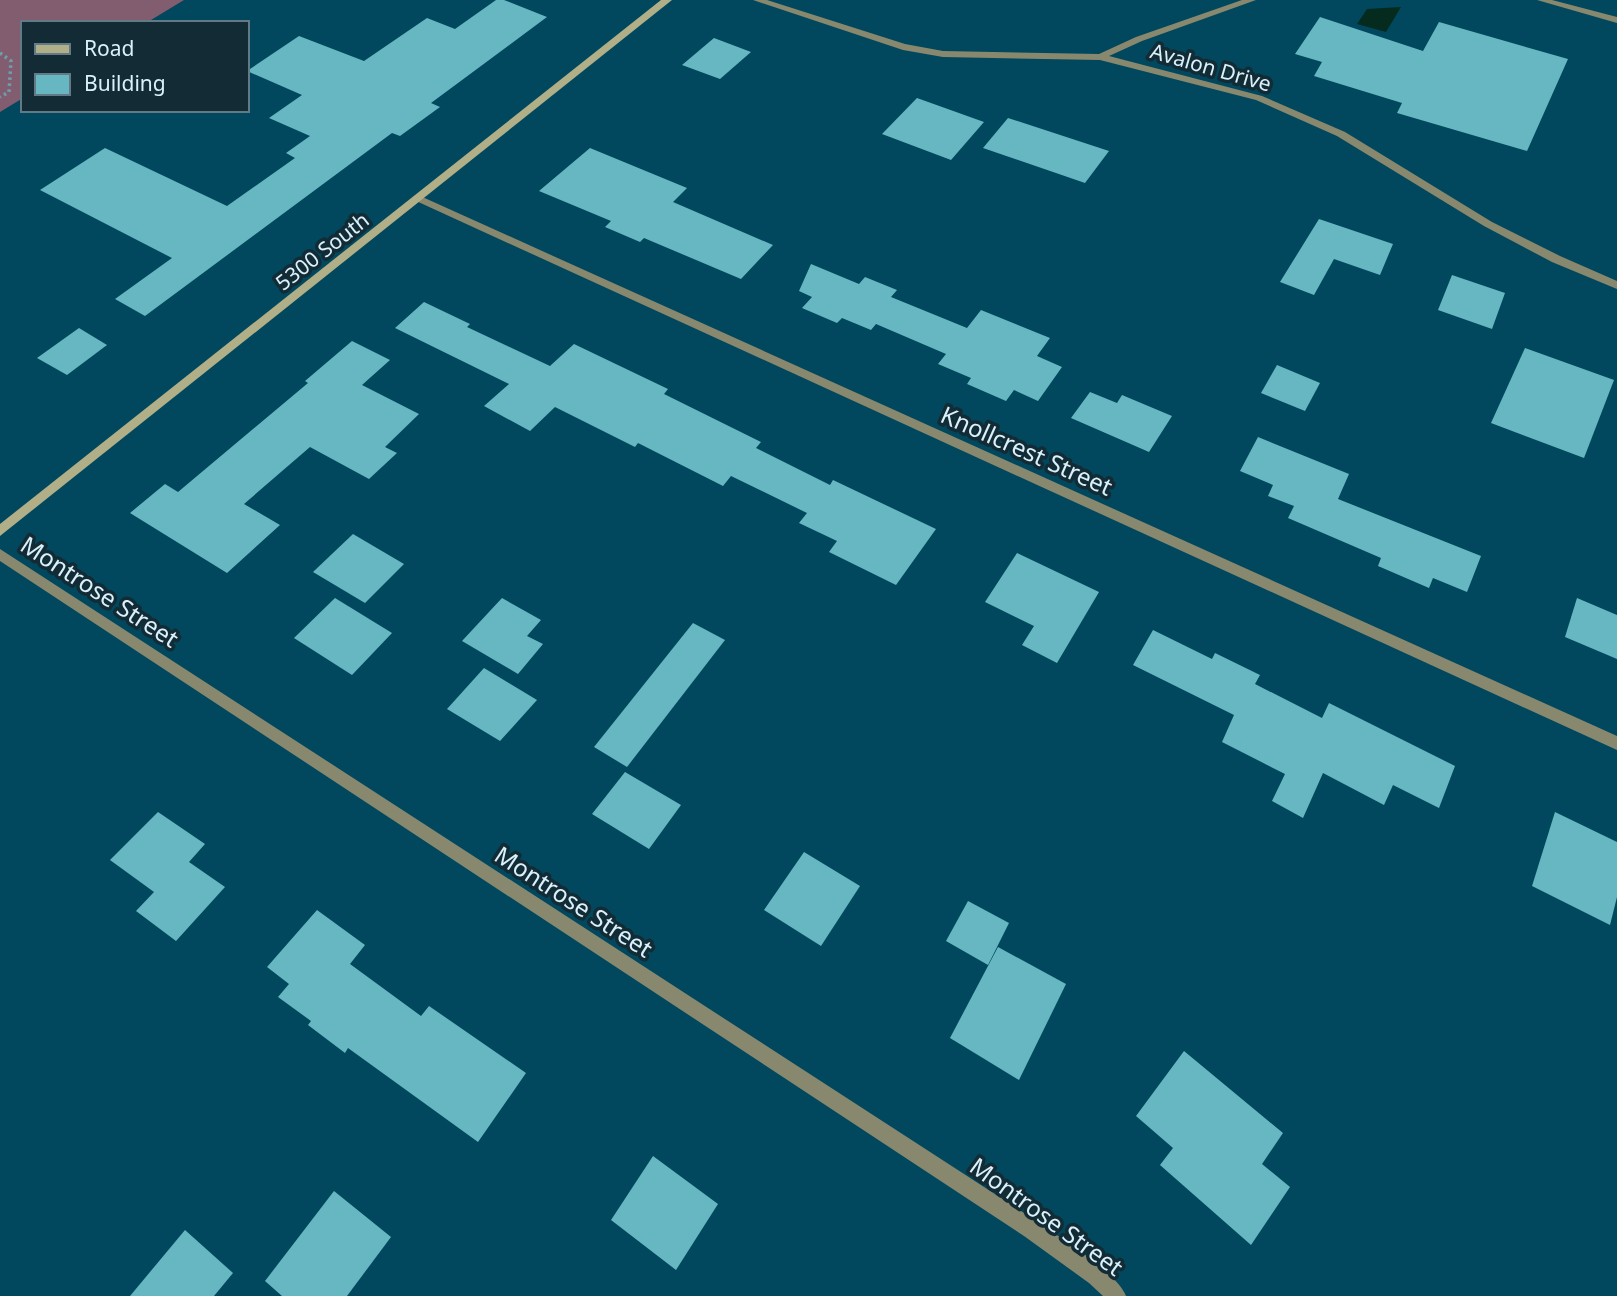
<svg xmlns="http://www.w3.org/2000/svg" width="1617" height="1296" viewBox="0 0 1617 1296" font-family="'Noto Sans',sans-serif">
	<style>
		.green { fill: #815d6f }
		.water { fill: #042b1e }
		.building { fill: #66b7c2 }
		.lines { fill: none; stroke-linecap: round; stroke-linejoin: round }
		.path { stroke: #6f9eae; stroke-width: 3.5; stroke-dasharray: 2.5 3.5; stroke-linecap: butt }
		.minor { fill: #88886f; fill-rule: evenodd }
		.secondary { fill: #b0af87; fill-rule: evenodd }
		.labels { text-anchor: middle; dominant-baseline: central; stroke-width: 7; stroke-linejoin: round; paint-order: stroke }
		.far-street-label { font-size: 21px; fill: #daf1fc; stroke: #122b35 }
		.street-label { font-size: 24px; fill: #daf1fc; stroke: #122b35 }
	</style>
	<rect width="100%" height="100%" fill="#01485e"/>
	<path class="green" d="M 0,0 L 184,0 L 146,23 L 23,23 L 23,98 L 0,112 Z"/>
	<path class="water" d="M 1401,7 L 1386,32 L 1357,24 L 1367,9 Z"/>
	<g class="building">
		<path d="M 496,0 L 504,0 L 547,17 L 431,103 L 440,107 L 400,136 L 392,133 L 145,316 L 115,299 L 172,258 L 40,190 L 105,148 L 227,206 L 295,158 L 286,153 L 310,136 L 269,118 L 302,95 L 247,71 L 299,36 L 364,61 L 427,18 L 455,29 Z"/>
		<path d="M 1320,17 L 1423,51 L 1439,22 L 1568,59 L 1527,151 L 1397,113 L 1402,103 L 1314,76 L 1322,62 L 1295,54 Z"/>
		<path d="M 714,38 L 751,52 L 720,79 L 682,65 Z"/>
		<path d="M 917,98 L 984,122 L 951,160 L 882,134 Z"/>
		<path d="M 1008,118 L 1109,151 L 1085,183 L 983,148 Z"/>
		<path d="M 590,148 L 687,188 L 673,202 L 773,245 L 741,279 L 644,238 L 640,242 L 605,227 L 611,221 L 539,191 Z"/>
		<path d="M 1319,219 L 1393,244 L 1380,275 L 1334,259 L 1314,295 L 1280,282 Z"/>
		<path d="M 811,264 L 859,284 L 865,277 L 897,290 L 891,297 L 967,328 L 981,310 L 1050,338 L 1037,356 L 1062,367 L 1038,401 L 1014,390 L 1006,401 L 967,384 L 971,378 L 938,364 L 946,354 L 876,324 L 871,330 L 842,318 L 837,323 L 802,308 L 812,297 L 799,291 Z"/>
		<path d="M 1452,275 L 1505,293 L 1492,329 L 1438,310 Z"/>
		<path d="M 424,302 L 470,324 L 467,327 L 550,366 L 574,344 L 668,389 L 664,394 L 761,442 L 756,448 L 830,485 L 833,480 L 936,529 L 896,585 L 829,552 L 837,541 L 799,523 L 807,513 L 731,476 L 723,486 L 638,443 L 635,447 L 555,407 L 530,431 L 484,406 L 509,384 L 395,328 Z"/>
		<path d="M 79,328 L 107,345 L 67,375 L 37,358 Z"/>
		<path d="M 352,341 L 390,360 L 362,385 L 419,414 L 385,447 L 397,453 L 369,479 L 310,447 L 244,504 L 280,525 L 227,573 L 130,513 L 165,484 L 178,492 L 308,383 L 305,381 Z"/>
		<path d="M 1525,348 L 1614,380 L 1584,458 L 1491,423 Z"/>
		<path d="M 1277,365 L 1320,383 L 1305,411 L 1261,393 Z"/>
		<path d="M 1090,392 L 1117,403 L 1122,395 L 1172,416 L 1149,452 L 1071,418 Z"/>
		<path d="M 1258,437 L 1349,474 L 1338,499 L 1481,556 L 1467,592 L 1433,578 L 1429,588 L 1378,566 L 1381,558 L 1288,518 L 1294,506 L 1268,496 L 1273,485 L 1240,471 Z"/>
		<path d="M 353,534 L 404,564 L 365,603 L 313,572 Z"/>
		<path d="M 1017,553 L 1099,592 L 1057,663 L 1022,645 L 1034,626 L 985,602 Z"/>
		<path d="M 335,598 L 392,633 L 352,675 L 294,638 Z"/>
		<path d="M 502,598 L 541,620 L 527,636 L 543,644 L 518,674 L 462,641 Z"/>
		<path d="M 1577,598 L 1617,615 L 1617,659 L 1565,637 Z"/>
		<path d="M 693,623 L 725,640 L 627,767 L 594,747 Z"/>
		<path d="M 1153,630 L 1212,659 L 1215,653 L 1260,675 L 1255,684 L 1322,718 L 1329,703 L 1455,766 L 1439,808 L 1393,785 L 1384,805 L 1323,773 L 1303,818 L 1272,801 L 1285,774 L 1222,742 L 1234,715 L 1133,665 Z"/>
		<path d="M 484,668 L 537,700 L 500,741 L 447,709 Z"/>
		<path d="M 625,772 L 681,805 L 649,849 L 592,814 Z"/>
		<path d="M 158,812 L 205,844 L 189,862 L 225,887 L 176,941 L 136,911 L 154,892 L 110,860 Z"/>
		<path d="M 1555,812 L 1617,842 L 1617,897 L 1610,925 L 1532,886 Z"/>
		<path d="M 804,852 L 860,886 L 821,946 L 764,910 Z"/>
		<path d="M 968,901 L 1009,923 L 988,965 L 946,941 Z"/>
		<path d="M 317,910 L 365,945 L 350,964 L 421,1016 L 429,1006 L 526,1073 L 478,1142 L 348,1048 L 345,1053 L 308,1025 L 311,1021 L 278,997 L 289,984 L 267,967 Z"/>
		<path d="M 998,947 L 1066,984 L 1019,1080 L 950,1038 Z"/>
		<path d="M 1184,1051 L 1283,1133 L 1262,1164 L 1290,1187 L 1251,1245 L 1160,1165 L 1173,1148 L 1136,1116 Z"/>
		<path d="M 653,1156 L 718,1204 L 676,1270 L 611,1220 Z"/>
		<path d="M 334,1191 L 391,1237 L 347,1296 L 282,1296 L 265,1281 Z"/>
		<path d="M 185,1230 L 233,1273 L 214,1296 L 130,1296 Z"/>
	</g>
	<g class="lines">
		<path class="path" d="M 0,53 L 11,61 L 9,92 L 0,97"/>
		<g class="minor">
			<path d="M 753,0 L 767,0 L 905,44 L 943,51 L 1099,54 L 1136,37 L 1242,0 L 1256,0 L 1142,41 L 1109,56 L 1262,96 L 1345,132 L 1492,222 L 1560,256 L 1617,281 L 1617,289 L 1552,262 L 1484,226 L 1337,136 L 1256,100 L 1100,60 L 943,57 L 903,50 Z"/>
			<path d="M 1537,0 L 1552,0 L 1617,17 L 1617,23 Z"/>
			<path d="M 418,195 L 1617,736 L 1617,750 L 414,200 L 414,196 Z"/>
			<path d="M 0,549 L 1038,1222 C 1060,1238 1117,1272 1126,1296 L 1103,1296 L 1089,1283 L 1024,1236 L 0,561 Z"/>
		</g>
		<path class="secondary" d="M 661,0 L 672,0 L 0,536 L 0,524 Z"/>
	</g>
	<g class="labels">
		<g class="far-street-label">
			<text transform="translate(1211 67) rotate(16)">Avalon Drive</text>
			<text transform="translate(322 251) rotate(-38)">5300 South</text>
		</g>
		<g class="street-label">
			<text transform="translate(1027 450) rotate(24)">Knollcrest Street</text>
			<text transform="translate(100 591) rotate(33)">Montrose Street</text>
			<text transform="translate(574 901) rotate(33)">Montrose Street</text>
			<text transform="translate(1047 1216) rotate(36)">Montrose Street</text>
		</g>
	</g>
	<rect x="21" y="21" width="228" height="91" fill="#122b35" stroke="#627a85" stroke-width="2"/>
	<rect x="35" y="44" width="35" height="10" fill="#b0af87" stroke="#627a85" stroke-width="2"/>
	<text x="84" y="56" font-size="21" fill="#daf1fc">Road</text>
	<rect x="35" y="74" width="35" height="21" fill="#66b7c2" stroke="#627a85" stroke-width="2"/>
	<text x="84" y="91" font-size="21" fill="#daf1fc">Building</text>
</svg>
